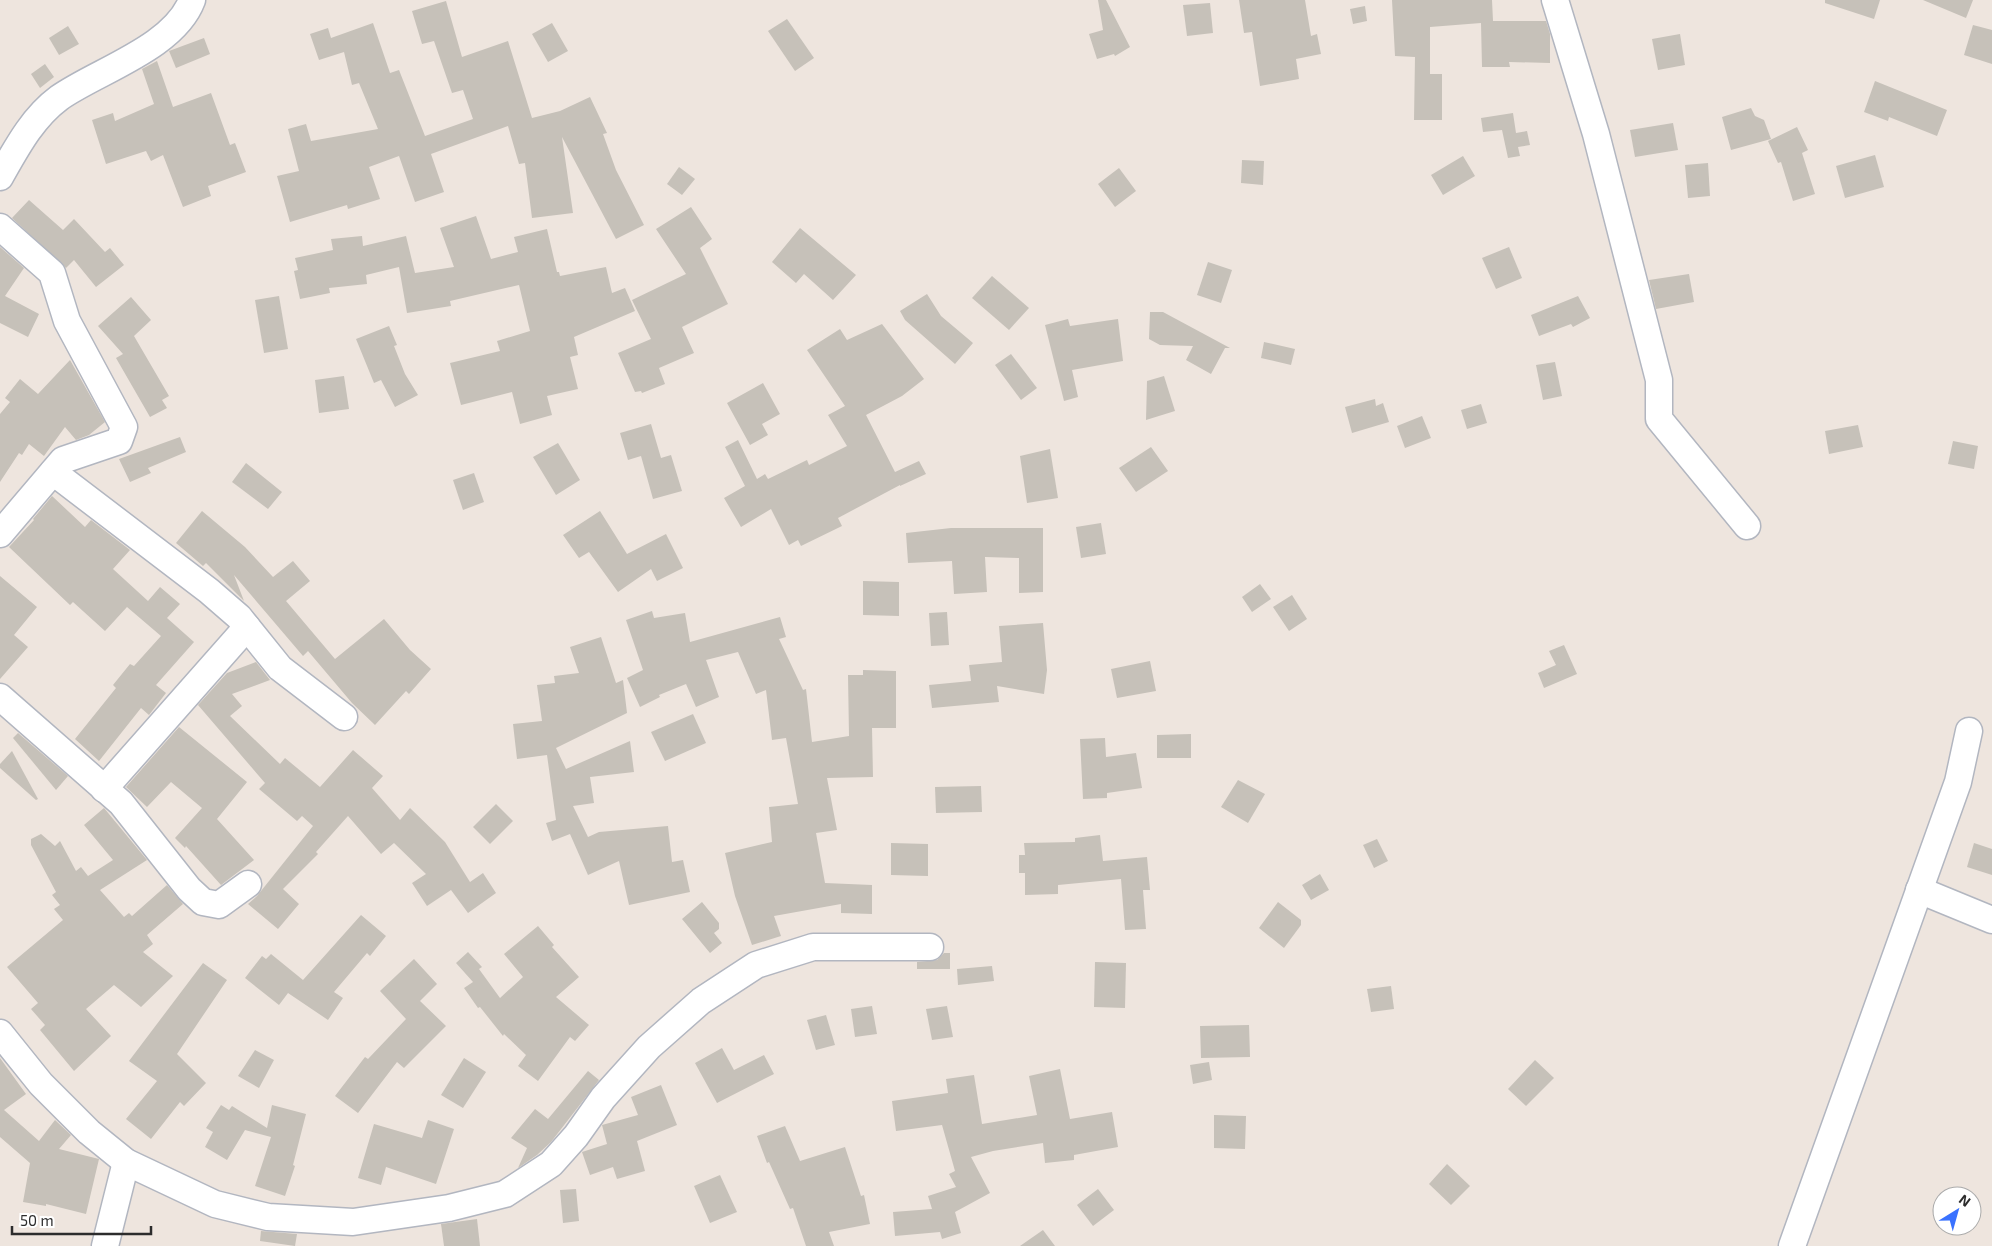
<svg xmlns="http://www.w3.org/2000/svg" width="1992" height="1246" viewBox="0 0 1992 1246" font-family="'Exo 2',sans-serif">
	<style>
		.building { fill: #c6c1b9 }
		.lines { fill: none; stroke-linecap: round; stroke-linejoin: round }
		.minor-casing { stroke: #b2b6c0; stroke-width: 29 }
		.minor { stroke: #fff; stroke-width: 26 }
	</style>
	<rect width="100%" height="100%" fill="#eee5de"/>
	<g class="building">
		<path d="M 1098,0 L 1106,0 L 1130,47 L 1115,56 L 1114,54 L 1097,59 L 1089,34 L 1103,30 Z"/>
		<path d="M 1239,0 L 1305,0 L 1311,36 L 1317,34 L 1321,54 L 1296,59 L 1299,79 L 1260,86 L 1252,32 L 1244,33 Z"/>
		<path d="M 1392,0 L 1492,0 L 1493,21 L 1546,21 L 1550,34 L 1550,63 L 1509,62 L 1510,67 L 1482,67 L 1481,23 L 1430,27 L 1430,74 L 1442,74 L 1442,120 L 1414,120 L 1415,57 L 1395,56 Z"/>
		<path d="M 1825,0 L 1880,0 L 1874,19 L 1825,3 Z"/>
		<path d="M 1923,0 L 1973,0 L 1966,18 Z"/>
		<path d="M 446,1 L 462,57 L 508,41 L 532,118 L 560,111 L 590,97 L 607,133 L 603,134 L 616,170 L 644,225 L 616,239 L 562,137 L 573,213 L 532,218 L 525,163 L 519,164 L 508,126 L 431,154 L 444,192 L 415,202 L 399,156 L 369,167 L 380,199 L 348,209 L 347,205 L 290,222 L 277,176 L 299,171 L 288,129 L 306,124 L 311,141 L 378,129 L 359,83 L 352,85 L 344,52 L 319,60 L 310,34 L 328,28 L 331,38 L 373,23 L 390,73 L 399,70 L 425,136 L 473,119 L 463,90 L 452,93 L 434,41 L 422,44 L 412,11 Z"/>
		<path d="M 1210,3 L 1213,33 L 1187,36 L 1183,5 Z"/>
		<path d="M 1365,6 L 1367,21 L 1353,24 L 1350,9 Z"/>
		<path d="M 787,19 L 814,58 L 795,71 L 768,31 Z"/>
		<path d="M 552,23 L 568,51 L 548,62 L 532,34 Z"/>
		<path d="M 1973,25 L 1992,30 L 1992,64 L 1964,55 Z"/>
		<path d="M 68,26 L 79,44 L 59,55 L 49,38 Z"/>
		<path d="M 1680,34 L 1685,65 L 1658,70 L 1652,39 Z"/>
		<path d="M 204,38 L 210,54 L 176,68 L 169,51 Z"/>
		<path d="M 157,61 L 173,107 L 211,93 L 230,145 L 235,143 L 246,172 L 208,186 L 211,196 L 183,207 L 163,155 L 151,161 L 146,151 L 106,164 L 92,120 L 113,113 L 115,121 L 154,104 L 142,69 Z"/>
		<path d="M 45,64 L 54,77 L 40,88 L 31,74 Z"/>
		<path d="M 1875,81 L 1947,110 L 1937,136 L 1889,117 L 1888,121 L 1864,112 Z"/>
		<path d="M 1751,108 L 1755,116 L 1764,120 L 1771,139 L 1731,150 L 1722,117 Z"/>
		<path d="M 1513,113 L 1516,133 L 1527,131 L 1530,145 L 1518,147 L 1520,156 L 1508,158 L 1502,130 L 1483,132 L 1481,118 Z"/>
		<path d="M 1673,123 L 1678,150 L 1635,157 L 1630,130 Z"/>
		<path d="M 1797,127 L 1808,150 L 1802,153 L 1815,194 L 1793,201 L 1781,162 L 1778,163 L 1768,141 Z"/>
		<path d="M 1875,155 L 1884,187 L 1845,198 L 1836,166 Z"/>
		<path d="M 1463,156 L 1475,176 L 1443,195 L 1431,175 Z"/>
		<path d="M 1242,160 L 1264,161 L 1263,185 L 1241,183 Z"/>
		<path d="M 1708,163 L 1710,196 L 1688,198 L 1685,165 Z"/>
		<path d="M 679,167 L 695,179 L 682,195 L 667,184 Z"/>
		<path d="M 1119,168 L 1136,191 L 1115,207 L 1098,184 Z"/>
		<path d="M 29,200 L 63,230 L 74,219 L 105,252 L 110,248 L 124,265 L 96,287 L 74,260 L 66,268 L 12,218 Z"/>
		<path d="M 691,207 L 712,239 L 700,248 L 728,304 L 682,327 L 694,353 L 659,368 L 665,384 L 642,393 L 641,391 L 635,392 L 618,353 L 651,339 L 632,300 L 686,274 L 656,229 Z"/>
		<path d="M 476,216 L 491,259 L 518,252 L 514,237 L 547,229 L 557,272 L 559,272 L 560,276 L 606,267 L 612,293 L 625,288 L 635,311 L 574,337 L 578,355 L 570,357 L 578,389 L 547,396 L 552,415 L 520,424 L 512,392 L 461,405 L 450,363 L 500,351 L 497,341 L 530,331 L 519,285 L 450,301 L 451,306 L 407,313 L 399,267 L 366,275 L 367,284 L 329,288 L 330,293 L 300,299 L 294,271 L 298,270 L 295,258 L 333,250 L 331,239 L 362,236 L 363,246 L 406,236 L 415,273 L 454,267 L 440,228 Z"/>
		<path d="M 800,228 L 856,275 L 833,300 L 804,274 L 796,283 L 772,262 Z"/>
		<path d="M 0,247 L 24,268 L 5,296 L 39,314 L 28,337 L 0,323 Z"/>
		<path d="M 1509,247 L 1522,278 L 1496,289 L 1482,258 Z"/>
		<path d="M 1208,262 L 1232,270 L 1221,303 L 1197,295 Z"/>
		<path d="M 1689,274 L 1694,302 L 1656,309 L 1649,280 Z"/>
		<path d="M 992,276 L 1029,308 L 1009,330 L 972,298 Z"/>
		<path d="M 927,294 L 941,316 L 973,343 L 955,364 L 905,320 L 900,311 Z"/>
		<path d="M 279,296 L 288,349 L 264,353 L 255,300 Z"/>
		<path d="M 1578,296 L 1590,318 L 1573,327 L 1571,324 L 1539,336 L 1531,315 Z"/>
		<path d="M 131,297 L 151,320 L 134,336 L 169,396 L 162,400 L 167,408 L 150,417 L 116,358 L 123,354 L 98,326 Z"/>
		<path d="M 1150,312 L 1163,312 L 1230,348 L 1225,348 L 1211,374 L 1186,360 L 1193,346 L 1160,345 L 1149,339 Z"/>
		<path d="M 1068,319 L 1070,326 L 1118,319 L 1123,361 L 1072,370 L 1078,397 L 1064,401 L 1045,325 Z"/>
		<path d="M 882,324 L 924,379 L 902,396 L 866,415 L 895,472 L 919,461 L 926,474 L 900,486 L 900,485 L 838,518 L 842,526 L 801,546 L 798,540 L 789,545 L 771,509 L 741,527 L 724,498 L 745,486 L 725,447 L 738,440 L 757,479 L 765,474 L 768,479 L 807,460 L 809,465 L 847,446 L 828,415 L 845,406 L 807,350 L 840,329 L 847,340 Z"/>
		<path d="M 389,326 L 397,345 L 394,346 L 405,374 L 418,395 L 395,407 L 381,380 L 374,383 L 356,339 Z"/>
		<path d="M 1264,342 L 1295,349 L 1291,365 L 1261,358 Z"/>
		<path d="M 1011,354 L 1037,388 L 1021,400 L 995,365 Z"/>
		<path d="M 70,360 L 105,422 L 89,435 L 76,440 L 65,427 L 44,456 L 29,444 L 22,455 L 19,453 L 0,482 L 0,414 L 10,402 L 5,398 L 20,379 L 38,394 Z"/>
		<path d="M 1555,362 L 1562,396 L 1543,400 L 1536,365 Z"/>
		<path d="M 344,376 L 349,409 L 319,413 L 315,380 Z"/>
		<path d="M 1164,376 L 1175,411 L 1146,420 L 1147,381 Z"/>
		<path d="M 763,383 L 780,414 L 762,424 L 768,435 L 750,445 L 727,403 Z"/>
		<path d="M 1375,399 L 1376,406 L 1383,403 L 1389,422 L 1352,433 L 1345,407 Z"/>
		<path d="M 1481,404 L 1487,423 L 1467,429 L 1461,410 Z"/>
		<path d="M 1422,416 L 1431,438 L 1405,448 L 1397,426 Z"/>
		<path d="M 651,424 L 661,458 L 671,455 L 682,491 L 653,499 L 641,456 L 628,460 L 620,433 Z"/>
		<path d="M 1858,425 L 1863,447 L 1829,454 L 1825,431 Z"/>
		<path d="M 180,437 L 186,452 L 148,468 L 151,473 L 130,482 L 119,459 Z"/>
		<path d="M 1953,441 L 1978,446 L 1974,469 L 1948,464 Z"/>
		<path d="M 558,443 L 580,480 L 556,495 L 533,457 Z"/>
		<path d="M 1151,447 L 1168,471 L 1136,492 L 1119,468 Z"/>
		<path d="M 1050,449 L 1058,498 L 1027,503 L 1020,456 Z"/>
		<path d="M 246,463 L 282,492 L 268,509 L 232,482 Z"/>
		<path d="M 474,473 L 484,502 L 463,510 L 453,480 Z"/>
		<path d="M 52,496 L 85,527 L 91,520 L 130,550 L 113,569 L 148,601 L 160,587 L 180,604 L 167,618 L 194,642 L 156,685 L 166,693 L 149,715 L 141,708 L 99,761 L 75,739 L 116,688 L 113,685 L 130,664 L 134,666 L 161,636 L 127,607 L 105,631 L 73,602 L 70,605 L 9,547 L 34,520 L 33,519 Z"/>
		<path d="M 202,511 L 245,547 L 273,577 L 293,561 L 310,581 L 286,601 L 335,659 L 384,619 L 410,650 L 431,669 L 409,694 L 406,691 L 375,725 L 352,703 L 308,651 L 303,656 L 234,575 L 244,601 L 206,563 L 203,566 L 176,543 Z"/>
		<path d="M 600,511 L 627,554 L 666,534 L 683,568 L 657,581 L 651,569 L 618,592 L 589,552 L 579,558 L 563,535 Z"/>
		<path d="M 1101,523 L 1106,554 L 1081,558 L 1076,527 Z"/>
		<path d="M 951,528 L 1043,528 L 1043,592 L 1019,593 L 1019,558 L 985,557 L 987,592 L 954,594 L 952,561 L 908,563 L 906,533 Z"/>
		<path d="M 0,576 L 37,607 L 14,635 L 28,647 L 0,679 Z"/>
		<path d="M 863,581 L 899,582 L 899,616 L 863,615 Z"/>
		<path d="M 1260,584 L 1271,599 L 1252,612 L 1242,597 Z"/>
		<path d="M 1292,595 L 1307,619 L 1289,631 L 1273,607 Z"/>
		<path d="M 652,611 L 654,618 L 685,613 L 690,642 L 780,617 L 786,637 L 779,639 L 803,690 L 806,689 L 812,742 L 849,736 L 848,675 L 863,675 L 863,670 L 896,671 L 896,728 L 872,728 L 873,777 L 827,778 L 837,830 L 816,833 L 825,883 L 872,885 L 872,914 L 841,913 L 841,904 L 774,916 L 781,936 L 752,945 L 735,896 L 725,853 L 772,842 L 769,807 L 798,804 L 786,738 L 772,740 L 766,690 L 756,694 L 738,652 L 706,660 L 719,697 L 696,707 L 686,684 L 659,695 L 660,697 L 640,707 L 627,678 L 643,670 L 626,620 Z"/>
		<path d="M 947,612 L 949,645 L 931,646 L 929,613 Z"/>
		<path d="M 1043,623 L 1047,670 L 1044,694 L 997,686 L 999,702 L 932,708 L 929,685 L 971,681 L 969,665 L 1002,662 L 999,626 Z"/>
		<path d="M 601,637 L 616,683 L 623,680 L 627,713 L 556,748 L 566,769 L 630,741 L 634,772 L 590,777 L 594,803 L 573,806 L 588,837 L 599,832 L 668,826 L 672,862 L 683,860 L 690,892 L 629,905 L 619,861 L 588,875 L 570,834 L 552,841 L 546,823 L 556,820 L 547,755 L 517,759 L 513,724 L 542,721 L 537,685 L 555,683 L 554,676 L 579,673 L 570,647 Z"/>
		<path d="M 1564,645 L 1577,674 L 1544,688 L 1538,673 L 1556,665 L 1549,651 Z"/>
		<path d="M 1150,661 L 1156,691 L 1117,698 L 1111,669 Z"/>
		<path d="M 256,662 L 270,680 L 232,694 L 242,706 L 230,716 L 280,764 L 285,758 L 320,787 L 353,750 L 383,776 L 372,788 L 400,820 L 410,808 L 445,842 L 470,882 L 483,873 L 496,893 L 468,913 L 451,890 L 427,906 L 412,883 L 426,874 L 394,843 L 381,854 L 348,816 L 316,852 L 318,854 L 283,889 L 299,904 L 278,929 L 248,904 L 257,896 L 313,826 L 302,816 L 297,821 L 259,789 L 265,783 L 198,705 L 227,673 Z"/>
		<path d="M 693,714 L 706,743 L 665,761 L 651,732 Z"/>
		<path d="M 179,727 L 247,782 L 217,819 L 254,860 L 221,885 L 186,846 L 185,848 L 175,838 L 202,808 L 171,782 L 147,807 L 126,787 Z"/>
		<path d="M 18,733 L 68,776 L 56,790 L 13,738 Z"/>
		<path d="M 1191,734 L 1191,758 L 1157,758 L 1157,735 Z"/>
		<path d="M 1105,738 L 1106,757 L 1136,753 L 1142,788 L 1107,793 L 1107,798 L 1083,799 L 1080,739 Z"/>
		<path d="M 12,751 L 38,799 L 36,800 L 0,768 L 0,764 Z"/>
		<path d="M 1238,780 L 1265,794 L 1248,823 L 1221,807 Z"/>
		<path d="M 981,786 L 982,812 L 936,813 L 935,787 Z"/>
		<path d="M 496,804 L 513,821 L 490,844 L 473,827 Z"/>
		<path d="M 104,808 L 147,860 L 100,890 L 124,917 L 129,913 L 132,916 L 167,885 L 183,904 L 147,935 L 153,944 L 143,952 L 173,976 L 141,1007 L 114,985 L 86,1009 L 111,1036 L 74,1071 L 40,1030 L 45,1025 L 31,1009 L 38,1003 L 7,967 L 63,920 L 54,909 L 60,905 L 52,895 L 56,892 L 31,845 L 31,839 L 41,834 L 55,846 L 60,841 L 76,871 L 81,867 L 88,876 L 113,860 L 84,825 Z"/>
		<path d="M 1100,835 L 1103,861 L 1147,857 L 1150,890 L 1143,890 L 1146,929 L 1125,930 L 1121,879 L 1058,885 L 1058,894 L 1025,895 L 1025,873 L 1019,873 L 1019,855 L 1025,855 L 1024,843 L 1075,842 L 1075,838 Z"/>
		<path d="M 1377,839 L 1388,861 L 1374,868 L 1363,845 Z"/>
		<path d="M 891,843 L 928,844 L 928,876 L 891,875 Z"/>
		<path d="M 1974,843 L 1992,849 L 1992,875 L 1967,867 Z"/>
		<path d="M 1320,874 L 1329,890 L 1311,900 L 1302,885 Z"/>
		<path d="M 702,902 L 719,923 L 719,929 L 714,933 L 722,943 L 710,953 L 682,919 Z"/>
		<path d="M 1278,902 L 1301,920 L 1301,925 L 1284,948 L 1259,928 Z"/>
		<path d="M 361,915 L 386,936 L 370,956 L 367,953 L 334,992 L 343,998 L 328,1020 L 288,993 L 279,1005 L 245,978 L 262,956 L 266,959 L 271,954 L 303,980 Z"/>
		<path d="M 538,926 L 554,945 L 552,947 L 579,977 L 556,997 L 589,1025 L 575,1041 L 570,1037 L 538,1081 L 518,1066 L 526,1055 L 504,1034 L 503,1036 L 480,1007 L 478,1008 L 464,988 L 473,982 L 456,963 L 468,952 L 482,967 L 479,969 L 500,998 L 523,977 L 504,954 Z"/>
		<path d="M 944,953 L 950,953 L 950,969 L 917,969 L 917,962 L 937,960 Z"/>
		<path d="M 414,959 L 437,984 L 420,1001 L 446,1026 L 404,1068 L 397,1062 L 358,1113 L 335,1096 L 365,1057 L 368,1059 L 406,1019 L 380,991 Z"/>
		<path d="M 1095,962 L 1126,963 L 1125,1008 L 1094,1007 Z"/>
		<path d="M 203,963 L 227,980 L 177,1054 L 206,1083 L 184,1106 L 180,1102 L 151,1139 L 126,1119 L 157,1081 L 129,1061 Z"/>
		<path d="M 992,966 L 994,981 L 958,985 L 957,969 Z"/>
		<path d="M 1391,986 L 1394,1009 L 1371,1012 L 1367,989 Z"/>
		<path d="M 872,1006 L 877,1034 L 855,1037 L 851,1009 Z"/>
		<path d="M 947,1006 L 953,1037 L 932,1040 L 926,1009 Z"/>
		<path d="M 826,1015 L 835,1045 L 816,1050 L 807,1020 Z"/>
		<path d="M 1249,1025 L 1250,1057 L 1201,1058 L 1200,1026 Z"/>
		<path d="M 722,1048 L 734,1070 L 764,1055 L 774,1074 L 717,1103 L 695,1063 Z"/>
		<path d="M 255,1050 L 274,1060 L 259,1088 L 238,1076 Z"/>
		<path d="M 0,1058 L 26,1094 L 4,1110 L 39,1141 L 55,1120 L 71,1135 L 59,1149 L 99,1159 L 86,1214 L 46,1204 L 46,1206 L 23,1202 L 30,1163 L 0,1137 Z"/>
		<path d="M 464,1058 L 486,1072 L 463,1108 L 441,1095 Z"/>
		<path d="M 1535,1060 L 1554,1078 L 1526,1106 L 1508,1089 Z"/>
		<path d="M 1209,1062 L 1212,1080 L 1193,1084 L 1190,1065 Z"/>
		<path d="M 1060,1069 L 1070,1119 L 1112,1112 L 1118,1147 L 1074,1155 L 1074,1160 L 1045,1163 L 1043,1143 L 993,1151 L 971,1157 L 990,1193 L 955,1212 L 961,1233 L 942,1239 L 940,1232 L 895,1236 L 893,1212 L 932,1209 L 928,1196 L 956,1187 L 949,1174 L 955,1171 L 942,1125 L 896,1131 L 892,1101 L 948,1093 L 946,1079 L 974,1075 L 982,1124 L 1037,1115 L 1029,1076 Z"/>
		<path d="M 588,1071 L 599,1080 L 551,1142 L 537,1155 L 518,1168 L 527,1148 L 511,1138 L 535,1109 L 548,1119 Z"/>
		<path d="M 661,1085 L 677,1125 L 637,1141 L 645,1171 L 617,1179 L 613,1167 L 590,1175 L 582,1152 L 607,1144 L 602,1125 L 638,1115 L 631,1097 Z"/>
		<path d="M 221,1105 L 229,1110 L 232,1106 L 267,1128 L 272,1105 L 306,1114 L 293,1165 L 295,1166 L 285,1196 L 255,1186 L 271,1137 L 245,1130 L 227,1160 L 205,1147 L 213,1132 L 206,1128 Z"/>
		<path d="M 1214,1115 L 1246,1116 L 1245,1149 L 1214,1148 Z"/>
		<path d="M 428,1120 L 454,1129 L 436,1184 L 386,1167 L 381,1185 L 358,1178 L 374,1124 L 422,1138 Z"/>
		<path d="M 785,1126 L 800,1161 L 845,1147 L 861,1196 L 864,1195 L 870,1224 L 829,1232 L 834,1246 L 806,1246 L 793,1208 L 790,1209 L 769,1162 L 767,1163 L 757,1136 Z"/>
		<path d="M 1447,1164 L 1470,1186 L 1451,1205 L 1429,1184 Z"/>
		<path d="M 720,1175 L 737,1212 L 710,1223 L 694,1186 Z"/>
		<path d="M 576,1189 L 579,1221 L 563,1223 L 560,1190 Z"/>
		<path d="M 1098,1189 L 1114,1210 L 1093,1226 L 1077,1205 Z"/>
		<path d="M 477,1219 L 480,1246 L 444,1246 L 441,1224 Z"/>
		<path d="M 1043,1230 L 1055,1246 L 1020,1246 Z"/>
		<path d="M 261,1231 L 297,1234 L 295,1246 L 260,1241 Z"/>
	</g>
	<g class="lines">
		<defs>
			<g id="minor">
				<path d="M 1555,0 L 1596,134 L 1659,380 L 1659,419 L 1747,526"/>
				<path d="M 0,177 C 16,149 32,118 59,98 C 97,71 174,48 192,0"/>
				<path d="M 0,227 L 52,273 L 67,321 L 124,427 L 119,441 L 63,460 L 0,534"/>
				<path d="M 53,472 L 209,591 L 239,617 L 280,668 L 344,717"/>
				<path d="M 0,697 L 121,803 L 189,889 L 203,902 L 219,905 L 248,884"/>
				<path d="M 104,789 L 247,627"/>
				<path d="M 1919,890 L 1992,920"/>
				<path d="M 0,1033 L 41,1084 L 89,1132 L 126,1162 L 215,1204 L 268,1217 L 353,1222 L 449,1208 L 505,1194 L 551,1164 L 576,1136 L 603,1098 L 649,1047 L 701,1001 L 756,965 L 813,947 L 930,947"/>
				<path d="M 105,1246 L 126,1162"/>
				<path d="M 1792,1246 L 1958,782 L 1969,731"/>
			</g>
		</defs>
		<use href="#minor" class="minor-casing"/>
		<use href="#minor" class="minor"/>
	</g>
	<g transform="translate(1957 1211) rotate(37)"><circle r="24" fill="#ffffff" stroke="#ababab"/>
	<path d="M0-4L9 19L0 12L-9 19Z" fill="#3a72ff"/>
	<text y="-8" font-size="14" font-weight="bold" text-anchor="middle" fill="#2c2c2c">N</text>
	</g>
	<path d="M12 1226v8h139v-8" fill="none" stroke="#2c2c2c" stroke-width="2.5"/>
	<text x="20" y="1226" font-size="15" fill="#2c2c2c" stroke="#ffffff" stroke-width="4" paint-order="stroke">50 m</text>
</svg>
